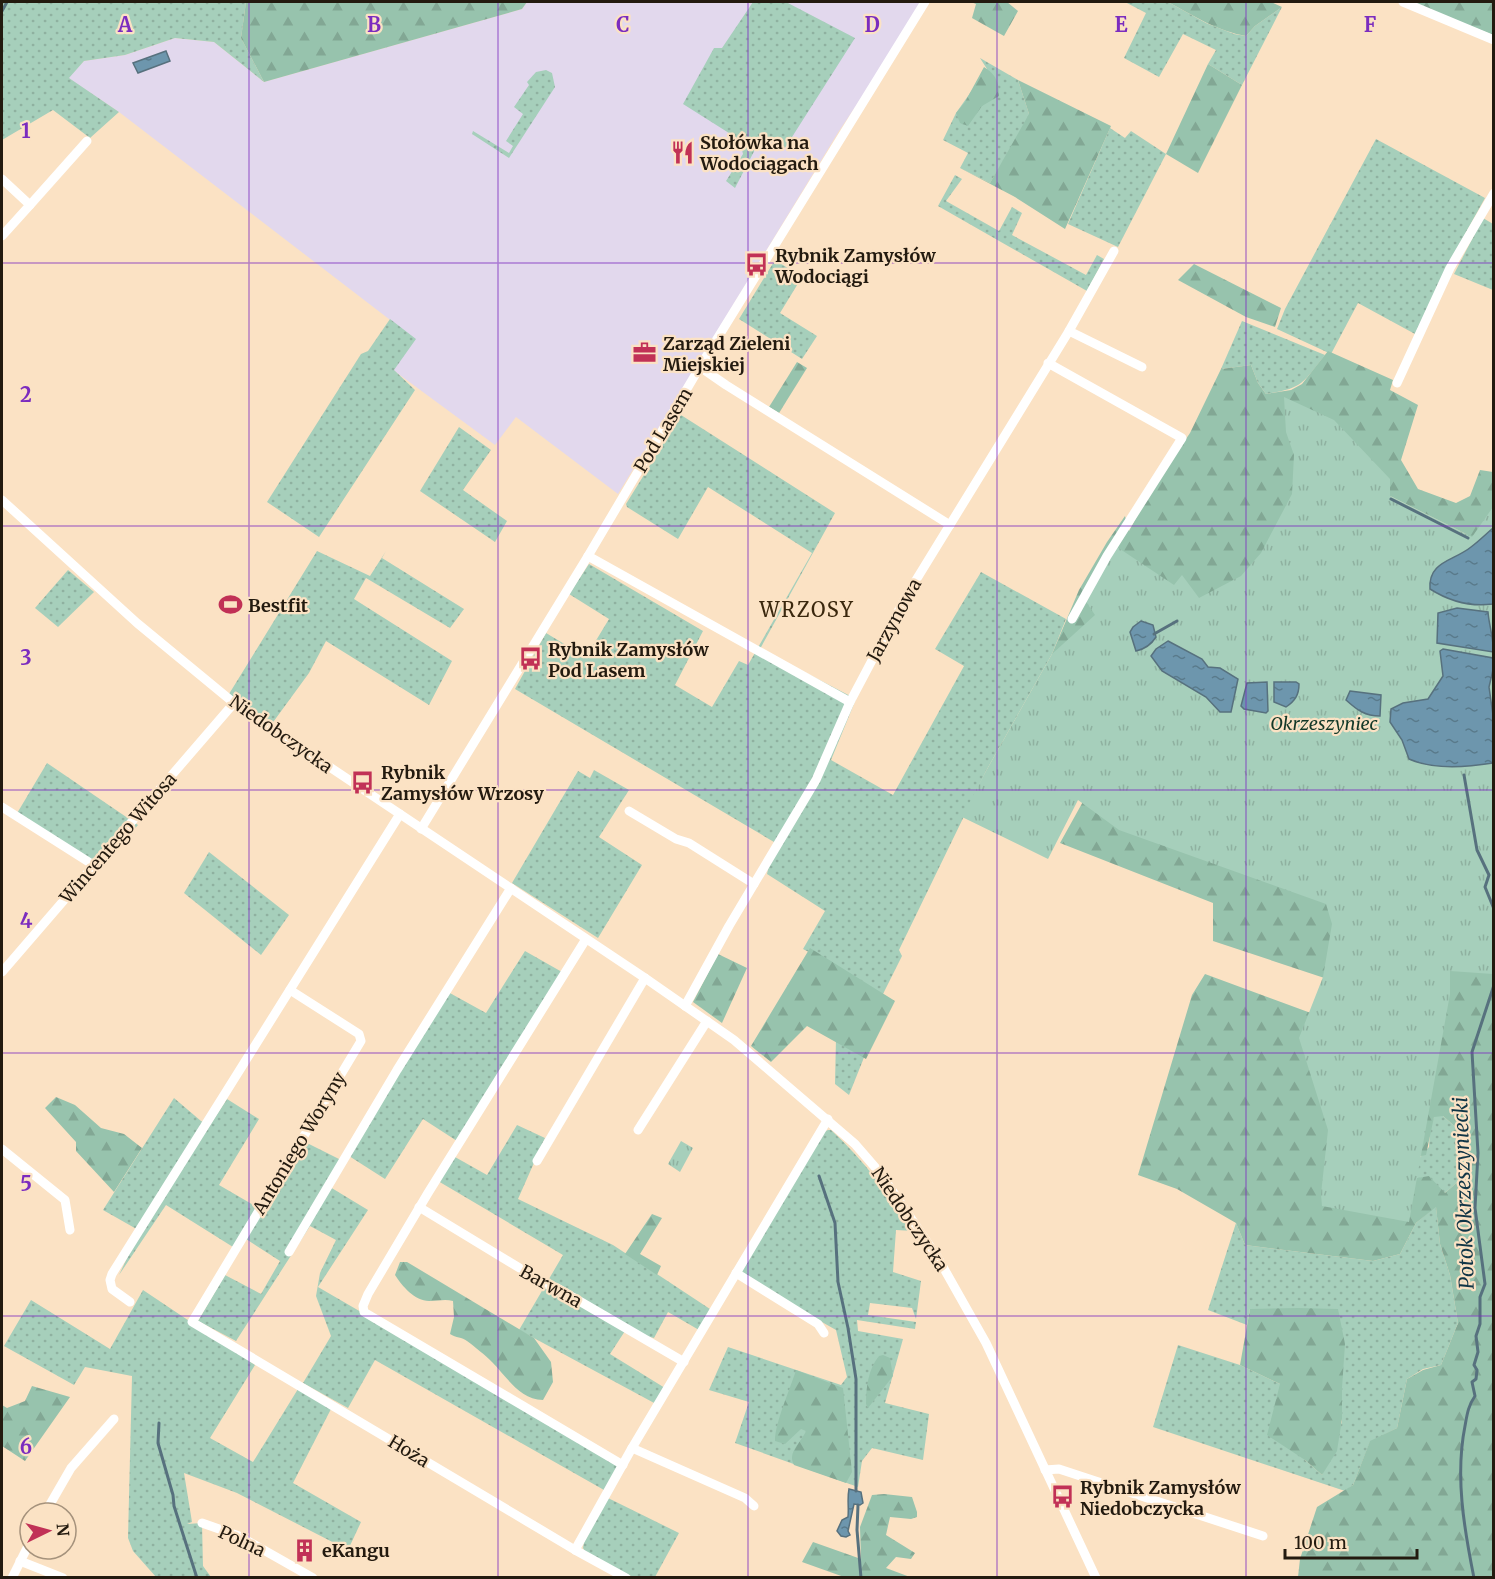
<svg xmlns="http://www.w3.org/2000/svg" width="1495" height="1579" viewBox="0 0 1495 1579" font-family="Merriweather,serif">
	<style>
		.industrial { fill: #e2d8ed }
		.grass { fill: url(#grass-dots) }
		.forest { fill: url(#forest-firs); fill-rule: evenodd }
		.park { fill: url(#park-tufts) }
		.water { fill: url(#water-ripples); stroke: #57717e; stroke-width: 1.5 }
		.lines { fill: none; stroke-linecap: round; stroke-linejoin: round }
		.stream { stroke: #57717e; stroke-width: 3 }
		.street { stroke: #fff; stroke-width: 9 }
		.grid { fill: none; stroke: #7b2cbf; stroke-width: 1.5; stroke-opacity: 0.55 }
		.labels { text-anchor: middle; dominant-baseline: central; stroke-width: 4.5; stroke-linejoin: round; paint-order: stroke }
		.poi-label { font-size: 18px; font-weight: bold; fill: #231a0f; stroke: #fbe2c4; text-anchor: start }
		.street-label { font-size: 18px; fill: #231a0f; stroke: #fbe2c4 }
		.park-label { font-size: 18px; font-style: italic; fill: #123828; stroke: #fbe2c4 }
		.neighbourhood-label { font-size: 20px; letter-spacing: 1.5px; fill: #3a270d; stroke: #fbe2c4 }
		.water-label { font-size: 20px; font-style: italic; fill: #103546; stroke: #fbe2c4 }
		.grid-label { font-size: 20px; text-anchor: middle; font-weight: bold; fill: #7b2cbf; stroke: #fbe2c4; stroke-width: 4.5; stroke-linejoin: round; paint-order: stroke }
	</style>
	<defs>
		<pattern id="grass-dots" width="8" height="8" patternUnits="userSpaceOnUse" patternTransform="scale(1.5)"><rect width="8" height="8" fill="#a6cfbb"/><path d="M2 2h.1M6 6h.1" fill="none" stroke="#8fb1a0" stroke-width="1.8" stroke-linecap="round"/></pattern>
		<pattern id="forest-firs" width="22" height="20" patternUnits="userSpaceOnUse" patternTransform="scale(1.5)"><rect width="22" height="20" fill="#97c3ad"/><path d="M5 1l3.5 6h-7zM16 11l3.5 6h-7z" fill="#82a794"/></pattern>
		<pattern id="park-tufts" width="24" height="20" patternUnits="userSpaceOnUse" patternTransform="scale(1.5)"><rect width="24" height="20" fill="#a6cfbb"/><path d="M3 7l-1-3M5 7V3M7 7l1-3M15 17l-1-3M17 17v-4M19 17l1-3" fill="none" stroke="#8fb1a0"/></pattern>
		<pattern id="water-ripples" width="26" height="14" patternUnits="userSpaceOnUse" patternTransform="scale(1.5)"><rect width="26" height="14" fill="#6d96ad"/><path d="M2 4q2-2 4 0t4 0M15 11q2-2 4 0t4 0" fill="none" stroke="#597a8b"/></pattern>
	</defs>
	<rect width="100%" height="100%" fill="#fbe2c4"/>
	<path class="industrial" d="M 527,2 L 926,2 L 839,131 L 618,494 L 516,417 L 495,445 L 393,370 L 415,339 L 119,112 L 68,78 L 84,61 L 125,55 L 175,38 L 214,42 L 264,82 L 522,9 Z"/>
	<g class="grass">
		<path d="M 2,2 L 246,2 L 241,38 L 264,82 L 214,42 L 175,38 L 125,55 L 84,61 L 69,78 L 119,112 L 90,138 L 53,110 L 2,140 Z"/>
		<path d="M 753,2 L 786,2 L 855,38 L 785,148 L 761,138 L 735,188 L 726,181 L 743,154 L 740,140 L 683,104 L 714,48 L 722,48 Z"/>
		<path d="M 1125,2 L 1168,2 L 1206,23 L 1234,34 L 1246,36 L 1255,26 L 1282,7 L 1242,85 L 1208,64 L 1216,50 L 1183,34 L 1159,77 L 1124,58 L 1146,13 Z"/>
		<path d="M 980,58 L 1018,80 L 1030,117 L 990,183 L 960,168 L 968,153 L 943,140 L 956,113 L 987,69 Z"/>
		<path d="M 546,70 L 552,73 L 555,87 L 509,158 L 472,134 L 473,131 L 509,153 L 513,146 L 506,141 L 523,114 L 514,107 L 529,85 L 527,82 L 536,72 Z"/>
		<path d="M 1110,128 L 1125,138 L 1131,131 L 1166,154 L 1118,247 L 1068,224 Z"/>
		<path d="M 1376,139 L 1485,198 L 1454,254 L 1415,334 L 1358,303 L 1331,354 L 1277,329 L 1285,309 Z"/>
		<path d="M 955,175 L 962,179 L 946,201 L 999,231 L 1012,207 L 1022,213 L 1012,235 L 1086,275 L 1097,255 L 1104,259 L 1087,291 L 938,206 Z"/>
		<path d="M 1483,218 L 1493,224 L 1493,290 L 1454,274 Z"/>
		<path d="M 775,260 L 802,277 L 780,313 L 817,336 L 802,359 L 739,319 Z"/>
		<path d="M 390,319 L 416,339 L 394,370 L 415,390 L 319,537 L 267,502 L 361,354 L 368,351 Z"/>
		<path d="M 1242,321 L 1325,355 C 1302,384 1303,388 1266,394 L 1258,383 L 1251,365 L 1221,369 Z"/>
		<path d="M 681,415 L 835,513 L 760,649 L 856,699 L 831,760 L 893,795 L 964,666 L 935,649 L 981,572 L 1066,619 L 1052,654 L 986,771 L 899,950 L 902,956 L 881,998 L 841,969 L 803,949 L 825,911 L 767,874 L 774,842 L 515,689 L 546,633 L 586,657 L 609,619 L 569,594 L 589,564 L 703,631 L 675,685 L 712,707 L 739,661 L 748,665 L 812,553 L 708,487 L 678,539 L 627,507 L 626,504 Z"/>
		<path d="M 459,427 L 491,450 L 463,490 L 507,521 L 495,542 L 420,491 Z"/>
		<path d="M 317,551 L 370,576 L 386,551 L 382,558 L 464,609 L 450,628 L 366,578 L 354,599 L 452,661 L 429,705 L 326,641 L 309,673 L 271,725 L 229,694 Z"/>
		<path d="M 68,570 L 94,592 L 58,627 L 35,608 Z"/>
		<path d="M 47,763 L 138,825 L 105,863 L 96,862 L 16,815 Z"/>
		<path d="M 594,770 L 629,790 L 599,837 L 642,865 L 598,938 L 512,883 L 578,771 L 590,778 Z"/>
		<path d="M 209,852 L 289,915 L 261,955 L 184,893 Z"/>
		<path d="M 525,951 L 562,972 L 457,1141 L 423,1119 L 385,1179 L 349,1156 L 330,1187 L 368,1210 L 318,1287 L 621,1463 L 604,1490 L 375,1360 L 348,1408 L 303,1383 L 331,1336 L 316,1296 L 320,1273 L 336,1240 L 310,1226 L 236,1341 L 198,1321 L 225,1275 L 261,1294 L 280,1261 L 246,1239 L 305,1142 L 341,1160 L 448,992 L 486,1013 Z"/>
		<path d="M 836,1038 L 867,1050 L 849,1095 L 835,1084 Z"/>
		<path d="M 174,1098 L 201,1121 L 210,1125 L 227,1099 L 259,1119 L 219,1185 L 257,1207 L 233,1247 L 166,1205 L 119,1275 L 140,1231 L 103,1210 Z"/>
		<path d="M 1434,1116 L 1443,1116 L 1459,1130 L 1468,1156 L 1463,1177 L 1445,1193 L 1400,1181 L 1429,1147 L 1430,1129 Z"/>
		<path d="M 517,1125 L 545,1138 L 518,1199 L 613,1245 L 710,1309 L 699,1330 L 668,1312 L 654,1338 L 625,1331 L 610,1354 L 665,1388 L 656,1404 L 519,1330 L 563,1255 L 438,1181 L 455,1157 L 487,1175 Z"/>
		<path d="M 828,1130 L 831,1130 C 864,1160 889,1195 914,1231 L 896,1230 L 893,1272 L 921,1281 L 916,1319 L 912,1308 L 870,1303 L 868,1315 L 916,1322 L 915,1329 L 857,1320 L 858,1331 L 903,1339 L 885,1403 L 929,1414 L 923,1460 L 872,1448 L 862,1461 L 858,1487 L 735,1443 L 749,1402 L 709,1390 L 728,1347 L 841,1385 L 847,1377 L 836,1330 L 739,1275 L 823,1132 Z"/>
		<path d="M 1436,1206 L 1440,1244 L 1450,1275 L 1458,1323 L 1441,1365 L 1423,1369 L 1407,1379 L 1397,1428 L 1370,1442 L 1353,1485 L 1345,1491 L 1153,1427 L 1178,1345 L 1240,1365 L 1280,1384 L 1305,1460 L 1322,1475 L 1342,1422 L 1342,1388 L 1250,1309 L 1247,1325 L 1208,1310 L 1236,1223 L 1245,1245 L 1373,1261 L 1400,1254 L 1416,1223 Z"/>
		<path d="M 143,1290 L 255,1365 L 210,1438 L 253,1462 L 298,1389 L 331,1409 L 293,1483 L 361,1522 L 348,1550 L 237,1493 L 184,1473 L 192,1522 L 187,1524 L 202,1523 L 203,1566 L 211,1577 L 156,1577 L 133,1551 L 128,1538 L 132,1376 L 85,1367 L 74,1385 L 4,1346 L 31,1300 L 110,1349 Z"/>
		<path d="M 608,1498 L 679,1533 L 655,1577 L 633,1577 L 586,1553 L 583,1548 L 584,1542 Z"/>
	</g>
	<g class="forest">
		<path d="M 246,2 L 527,2 L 522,9 L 264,82 L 241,38 Z"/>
		<path d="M 971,2 L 1007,2 L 1018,11 L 1004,36 L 972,18 L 976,4 Z"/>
		<path d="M 1168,2 L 1271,2 L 1282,7 L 1255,26 L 1246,36 C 1217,31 1194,16 1168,2 Z"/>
		<path d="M 1410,2 L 1493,2 L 1493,35 Z"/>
		<path d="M 1208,64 L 1242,85 L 1198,173 L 1166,154 Z"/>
		<path d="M 984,67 C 996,75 999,81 999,96 L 982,106 L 968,126 L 960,123 L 956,113 L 965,102 Z"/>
		<path d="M 1018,80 L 1111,126 L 1065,229 L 1015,197 L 960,168 L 990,183 L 1029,114 Z"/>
		<path d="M 1194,264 L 1281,308 L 1275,327 L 1246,317 L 1178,280 Z"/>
		<path d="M 1328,351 L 1393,380 L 1390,390 L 1418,405 L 1401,460 L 1418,489 L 1456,503 L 1470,496 L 1480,470 L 1493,472 L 1493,1577 L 1298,1577 L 1300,1559 L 1317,1507 L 1353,1485 L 1370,1441 L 1397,1428 L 1407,1379 L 1423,1370 L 1441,1365 L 1458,1323 L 1450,1275 L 1440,1244 L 1436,1207 L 1416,1223 L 1400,1254 L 1373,1261 L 1245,1245 L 1236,1223 L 1177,1189 L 1138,1175 L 1192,995 L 1205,974 L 1338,1023 L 1418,1009 L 1213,941 L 1213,903 L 1060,843 L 1085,798 L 1052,654 L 1079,590 L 1107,542 L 1125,516 L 1129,531 L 1151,490 L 1190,433 L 1221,369 L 1251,365 L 1258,383 L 1266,394 L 1291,390 L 1302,384 ZM 1390,496 L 1466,534 L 1436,555 ZM 1443,1116 L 1459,1130 L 1468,1156 L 1463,1177 L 1445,1193 L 1429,1176 L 1400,1181 L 1411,1158 L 1426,1155 L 1434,1117 Z"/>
		<path d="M 797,362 L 807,368 L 779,413 L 769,407 Z"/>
		<path d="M 810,948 L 895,1001 L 866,1059 L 807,1026 L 771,1062 L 751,1046 Z"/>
		<path d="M 718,954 L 747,968 L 722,1023 L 693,1002 Z"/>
		<path d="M 56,1097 L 75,1105 L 101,1128 L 124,1134 L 142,1148 L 114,1192 L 76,1151 L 76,1142 L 45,1108 Z"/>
		<path d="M 652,1214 L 662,1218 L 640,1254 L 661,1266 L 657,1275 L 625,1254 Z"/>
		<path d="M 400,1262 L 407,1262 L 534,1338 L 551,1362 L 553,1382 L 543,1400 C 519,1399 507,1377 492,1362 C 485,1355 475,1347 467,1341 C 462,1337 456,1338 450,1334 L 454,1317 L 453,1301 C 445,1299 438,1301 429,1301 C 415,1301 402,1286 395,1275 Z"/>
		<path d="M 1298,1308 L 1338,1309 L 1345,1344 L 1342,1388 L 1342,1419 L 1337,1451 L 1322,1475 L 1305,1460 L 1267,1435 L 1280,1384 L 1240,1365 L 1250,1309 Z"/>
		<path d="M 883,1355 L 890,1358 L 893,1376 L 868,1408 L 866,1404 C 866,1388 868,1369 879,1356 Z"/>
		<path d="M 796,1370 L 843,1388 L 852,1472 L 846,1483 L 794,1465 C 787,1452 801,1443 806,1431 L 801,1429 L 785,1444 L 775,1441 C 775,1422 790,1390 796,1370 Z"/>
		<path d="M 32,1386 L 70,1397 L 25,1461 L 2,1446 L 2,1405 L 7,1408 L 25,1401 Z"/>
		<path d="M 884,1494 L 912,1497 L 917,1512 L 917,1517 L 911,1519 L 890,1517 L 886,1535 L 915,1553 L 911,1559 L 896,1557 L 886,1568 L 910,1577 L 844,1577 L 802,1562 L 813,1542 L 861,1559 L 860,1527 L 872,1495 Z"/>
	</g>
	<g class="park">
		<path d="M 1284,397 L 1334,420 L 1390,479 L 1390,496 L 1472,537 L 1493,507 L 1493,974 L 1450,971 L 1450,994 L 1409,1222 L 1322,1206 L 1321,1194 L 1328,1130 L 1299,1038 L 1323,977 L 1332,924 L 1326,904 L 1119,830 L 1078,800 L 1048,859 L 962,817 L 986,771 L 1052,654 L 1095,615 L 1081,594 L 1111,543 L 1174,585 L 1182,575 L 1199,598 L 1241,576 L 1261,553 L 1292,494 L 1294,455 L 1286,432 Z"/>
		<path d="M 681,1141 L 693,1148 L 680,1172 L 668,1164 Z"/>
	</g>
	<g class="water">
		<path d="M 166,51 L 170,61 L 138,73 L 133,63 Z"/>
		<path d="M 1493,528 L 1493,604 C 1471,607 1449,601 1430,589 C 1428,561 1454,561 1471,547 C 1479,541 1486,534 1493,528 Z"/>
		<path d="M 1457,608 L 1488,612 C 1489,626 1494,638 1493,652 L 1437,643 L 1438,613 Z"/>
		<path d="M 1141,621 L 1153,625 L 1156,637 C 1151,645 1145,649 1136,651 L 1130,632 L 1133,627 Z"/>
		<path d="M 1168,641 L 1202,659 L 1208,667 L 1220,668 L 1238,679 L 1231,712 L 1220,712 L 1206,697 L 1162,671 L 1151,656 L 1156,649 Z"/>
		<path d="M 1443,649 L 1493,658 L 1493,670 L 1489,687 L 1494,722 L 1493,763 C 1468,767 1433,770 1409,759 L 1402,740 L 1390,722 L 1391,709 L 1403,703 L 1428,699 L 1443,676 L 1440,651 Z"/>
		<path d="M 1267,682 L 1268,711 L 1266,713 L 1244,709 L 1241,706 L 1247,683 Z"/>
		<path d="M 1274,682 L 1296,682 L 1299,684 C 1299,695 1295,701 1286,707 L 1274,702 Z"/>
		<path d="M 1350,691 L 1381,695 L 1380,716 C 1365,716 1357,710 1346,700 Z"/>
		<path d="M 849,1489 L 861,1492 L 863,1503 L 860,1505 L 854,1504 L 848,1531 L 850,1535 L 846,1537 L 841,1536 L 837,1531 L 842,1520 L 848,1517 C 849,1507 847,1499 849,1489 Z"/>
	</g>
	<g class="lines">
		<g class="stream">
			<path d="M 2,11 L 7,2"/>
			<path d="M 1391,499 L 1468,538"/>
			<path d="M 1154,634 L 1177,621"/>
			<path d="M 1464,775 L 1477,850 L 1489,875 L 1485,887 L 1494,909"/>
			<path d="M 819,1176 L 835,1223 L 838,1282 L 848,1328 L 856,1379 L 856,1491"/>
			<path d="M 159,1423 L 158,1443 L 173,1495 L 174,1506 L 197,1578"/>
			<path d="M 858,1505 L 857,1530 L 861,1578"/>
			<path d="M 1474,1578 C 1464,1528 1455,1476 1465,1426 C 1467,1415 1468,1406 1475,1396 L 1472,1382 L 1476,1379 L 1477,1370 L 1474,1365 L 1478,1352 L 1476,1336 L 1480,1324 L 1480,1297 L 1485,1284 L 1475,1208 L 1478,1153 L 1472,1052 L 1494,985"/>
		</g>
		<g class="street">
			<path d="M 1403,2 L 1494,40"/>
			<path d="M 2,179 L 30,205 L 2,236"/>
			<path d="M 30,205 L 87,141"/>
			<path d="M 1069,331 L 1142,367"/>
			<path d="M 1048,363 L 1182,438 L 1107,556 L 1072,619"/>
			<path d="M 700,367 L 726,385 L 950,525"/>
			<path d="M 1397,383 L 1450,268 L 1494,193"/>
			<path d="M 2,500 L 137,623 L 234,703 L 645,978 L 734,1040 L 855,1144 L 881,1174 L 938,1258 L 986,1343 L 1096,1578"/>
			<path d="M 588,556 L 850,702"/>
			<path d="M 2,807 L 95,866"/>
			<path d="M 629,811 L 676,839 L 689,843 L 754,884"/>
			<path d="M 421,829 L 588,556 L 704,360 L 925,2"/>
			<path d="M 586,939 L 428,1193 L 368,1294 L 363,1306 L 364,1312 L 623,1465"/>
			<path d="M 2,972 L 234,703"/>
			<path d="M 290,990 L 359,1034 L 361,1041 L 192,1322 L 575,1550 L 626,1578"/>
			<path d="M 685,1006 L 729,926 L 816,780 L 850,702 L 905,598 L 1069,331 L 1114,251"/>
			<path d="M 638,1130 L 707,1021"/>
			<path d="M 2,1149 L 65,1200 L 70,1230"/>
			<path d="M 537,1161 L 645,978"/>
			<path d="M 419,1207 L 546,1284 L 557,1288 L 684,1362"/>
			<path d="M 289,1252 L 397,1070 L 511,888"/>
			<path d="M 736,1273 L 818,1324 L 824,1333"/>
			<path d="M 130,1302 L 112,1289 L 110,1280 L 112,1274 L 400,814"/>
			<path d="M 632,1448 L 745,1498 L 754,1506"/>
			<path d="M 1045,1470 L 1059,1469 L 1263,1536"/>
			<path d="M 45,1513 L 71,1468 L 114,1419"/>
			<path d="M 202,1523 L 239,1536 L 313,1578"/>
			<path d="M 575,1550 L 632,1448 L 828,1119"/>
			<path d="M 20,1561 L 63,1578"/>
			<path d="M 12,1578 L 30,1542"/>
		</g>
	</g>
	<path class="grid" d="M 249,2 L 249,1578M 498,2 L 498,1578M 748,2 L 748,1578M 997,2 L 997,1578M 1246,2 L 1246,1578M 2,263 L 1494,263M 2,526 L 1494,526M 2,790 L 1494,790M 2,1053 L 1494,1053M 2,1316 L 1494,1316"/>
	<defs>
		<symbol id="restaurant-bare" viewBox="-9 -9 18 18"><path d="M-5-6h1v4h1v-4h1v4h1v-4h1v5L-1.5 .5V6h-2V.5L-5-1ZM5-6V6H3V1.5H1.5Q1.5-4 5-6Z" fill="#c13156" stroke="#fbe2c4" stroke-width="2.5" paint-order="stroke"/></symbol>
		<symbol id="bus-bare" viewBox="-9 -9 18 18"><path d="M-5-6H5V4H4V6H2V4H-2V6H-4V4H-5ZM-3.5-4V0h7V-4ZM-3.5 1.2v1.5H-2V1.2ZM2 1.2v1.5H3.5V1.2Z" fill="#c13156" stroke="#fbe2c4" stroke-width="2.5" paint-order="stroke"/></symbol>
		<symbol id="office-bare" viewBox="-9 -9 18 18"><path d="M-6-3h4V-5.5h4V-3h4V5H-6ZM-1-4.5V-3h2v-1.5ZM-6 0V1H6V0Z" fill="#c13156" stroke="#fbe2c4" stroke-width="2.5" paint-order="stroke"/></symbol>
		<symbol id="stadium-bare" viewBox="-9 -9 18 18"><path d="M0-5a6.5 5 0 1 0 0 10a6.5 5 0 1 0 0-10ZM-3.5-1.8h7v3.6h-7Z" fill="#c13156" stroke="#fbe2c4" stroke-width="2.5" paint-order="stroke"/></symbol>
		<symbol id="building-bare" viewBox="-9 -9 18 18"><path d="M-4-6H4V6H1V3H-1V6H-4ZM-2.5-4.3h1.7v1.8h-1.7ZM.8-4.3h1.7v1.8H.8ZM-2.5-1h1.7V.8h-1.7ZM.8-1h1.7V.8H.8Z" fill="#c13156" stroke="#fbe2c4" stroke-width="2.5" paint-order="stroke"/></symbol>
	</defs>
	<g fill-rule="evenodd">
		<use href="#restaurant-bare" x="666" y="136" width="33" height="33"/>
		<use href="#bus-bare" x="740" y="248" width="33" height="33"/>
		<use href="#office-bare" x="628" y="336" width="33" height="33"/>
		<use href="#stadium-bare" x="214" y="588" width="33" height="33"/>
		<use href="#bus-bare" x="514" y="642" width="33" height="33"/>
		<use href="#bus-bare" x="346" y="766" width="33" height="33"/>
		<use href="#bus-bare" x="1046" y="1480" width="33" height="33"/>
		<use href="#building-bare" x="288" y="1534" width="33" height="33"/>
	</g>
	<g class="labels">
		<g class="poi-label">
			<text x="700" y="142">Stołówka na<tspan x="700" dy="21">Wodociągach</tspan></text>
			<text x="775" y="255">Rybnik Zamysłów<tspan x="775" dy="21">Wodociągi</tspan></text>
			<text x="663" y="343">Zarząd Zieleni<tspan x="663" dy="21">Miejskiej</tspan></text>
			<text x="248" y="605">Bestfit</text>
			<text x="548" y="649">Rybnik Zamysłów<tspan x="548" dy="21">Pod Lasem</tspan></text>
			<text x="381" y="772">Rybnik<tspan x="381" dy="21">Zamysłów Wrzosy</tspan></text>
			<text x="1080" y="1487">Rybnik Zamysłów<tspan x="1080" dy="21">Niedobczycka</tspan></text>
			<text x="322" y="1550">eKangu</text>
		</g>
		<g class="street-label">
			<text transform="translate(663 430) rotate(-59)">Pod Lasem</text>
			<text transform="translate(894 620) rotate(-61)">Jarzynowa</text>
			<text transform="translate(281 734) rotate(35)">Niedobczycka</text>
			<text transform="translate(118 838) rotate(-49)">Wincentego Witosa</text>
			<text transform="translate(299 1143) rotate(-59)">Antoniego Woryny</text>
			<text transform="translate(910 1219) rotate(56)">Niedobczycka</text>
			<text transform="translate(551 1286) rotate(29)">Barwna</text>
			<text transform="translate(409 1451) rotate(31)">Hoża</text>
			<text transform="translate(242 1541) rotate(25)">Polna</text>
		</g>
		<g class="park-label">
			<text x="1324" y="723">Okrzeszyniec</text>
		</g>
		<g class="neighbourhood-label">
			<text x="807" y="609">WRZOSY</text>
		</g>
		<g class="water-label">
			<text transform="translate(1463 1193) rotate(-92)">Potok Okrzeszyniecki</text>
		</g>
	</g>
	<g class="grid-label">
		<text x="125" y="32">A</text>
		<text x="374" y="32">B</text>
		<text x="623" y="32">C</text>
		<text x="872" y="32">D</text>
		<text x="1121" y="32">E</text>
		<text x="1370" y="32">F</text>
		<text x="26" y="138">1</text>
		<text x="26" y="402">2</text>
		<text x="26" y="665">3</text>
		<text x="26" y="928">4</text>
		<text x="26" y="1191">5</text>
		<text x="26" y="1454">6</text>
	</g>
	<rect width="1495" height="1579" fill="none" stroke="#231a0f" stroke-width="6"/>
	<g transform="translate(48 1531) rotate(85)"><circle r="28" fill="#fbe2c4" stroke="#a5927c" stroke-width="1.5"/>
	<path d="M0-4.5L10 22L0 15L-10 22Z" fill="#c13156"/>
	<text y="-9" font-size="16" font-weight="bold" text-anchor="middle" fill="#231a0f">N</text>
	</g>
	<path d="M1285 1549v9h132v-9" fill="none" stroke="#231a0f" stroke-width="3"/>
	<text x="1294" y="1549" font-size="18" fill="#231a0f" stroke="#fbe2c4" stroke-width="4.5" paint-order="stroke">100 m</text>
</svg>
